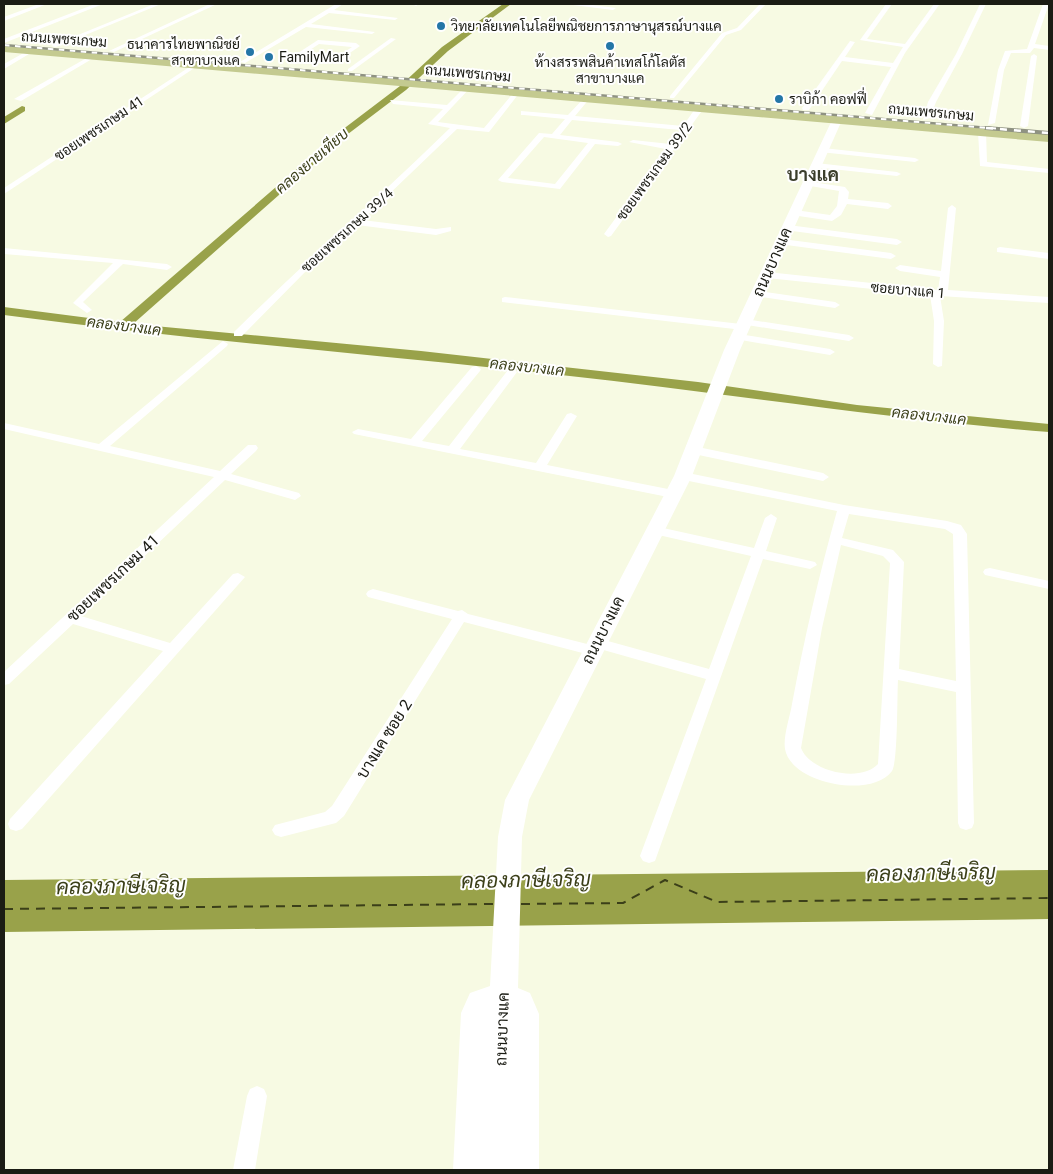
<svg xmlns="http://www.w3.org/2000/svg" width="1053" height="1174" viewBox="0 0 1053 1174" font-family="Roboto,Sarabun,sans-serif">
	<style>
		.water { fill: #99a24a }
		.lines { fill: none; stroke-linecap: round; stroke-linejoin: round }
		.canal { fill: #99a24a; fill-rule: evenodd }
		.ferry { stroke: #3b3f19; stroke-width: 2; stroke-dasharray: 9 7; stroke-linecap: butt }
		.street { fill: #fff; fill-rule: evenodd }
		.secondary { fill: #fff; fill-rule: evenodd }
		.primary { fill: #c4ca90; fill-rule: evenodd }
		.rail-far1-casing { stroke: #8f9282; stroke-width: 2.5 }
		.rail-casing { stroke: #8f9282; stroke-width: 4 }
		.rail-far1 { stroke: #fff; stroke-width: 2; stroke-dasharray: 5.5; stroke-linecap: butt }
		.rail { stroke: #fff; stroke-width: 2.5; stroke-dasharray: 7; stroke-linecap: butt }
		.poi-dot { fill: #2476a7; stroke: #fff; stroke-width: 2 }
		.labels { text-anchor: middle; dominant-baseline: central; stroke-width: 4; stroke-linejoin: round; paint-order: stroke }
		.far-poi-label { font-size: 14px; fill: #1b1c14; stroke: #fff; text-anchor: start }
		.far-street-label { font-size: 14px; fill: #1b1c14; stroke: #fff }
		.far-water-label { font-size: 15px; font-style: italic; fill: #3b3f19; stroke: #fff }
		.street-label { font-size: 16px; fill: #1b1c14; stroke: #fff }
		.far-district-label { font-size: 18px; font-weight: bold; fill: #3b3e2b; stroke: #fff }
		.near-water-label { font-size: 21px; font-style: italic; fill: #3b3f19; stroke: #fff }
	</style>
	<rect width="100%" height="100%" fill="#f7fae3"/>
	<path class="water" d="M 1049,870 L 1049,919 L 4,932 L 4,880 Z"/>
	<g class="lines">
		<g class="canal">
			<path d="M 503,4 L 511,4 L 448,51 L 406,90 L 348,134 L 133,324 L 421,351 L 698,382 L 857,405 L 1049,424 L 1049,432 C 886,419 724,393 561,375 C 375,354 189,340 4,315 L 4,307 L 120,322 L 342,130 L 400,86 L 442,47 Z"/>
			<path d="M 22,106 L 25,107 L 25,111 L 4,124 L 4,117 Z"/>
		</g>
		<g class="ferry">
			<path d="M 521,904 L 623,903 L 665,880 L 717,902 L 1049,898"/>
			<path d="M 4,909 L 494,904"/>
		</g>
		<g class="street">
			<path d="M 39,4 L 47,4 L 4,21 L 4,17 Z"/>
			<path d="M 95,4 L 103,4 L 4,43 L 4,39 Z"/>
			<path d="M 154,4 L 161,4 L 56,47 L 51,46 Z"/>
			<path d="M 210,4 L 217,4 L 114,52 L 109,51 Z"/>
			<path d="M 336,4 L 343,4 L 334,10 L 398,18 L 395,20 L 329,13 L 311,24 L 375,32 L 372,34 L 306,27 L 245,63 L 240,62 Z"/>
			<path d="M 412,4 L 419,4 L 416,6 Z"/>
			<path d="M 565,4 L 585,4 L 616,8 L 613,10 Z"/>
			<path d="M 760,4 L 766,4 L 741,30 L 726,35 L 674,98 L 670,98 L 670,96 L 722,33 L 737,28 Z"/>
			<path d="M 886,4 L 892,4 L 867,39 L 905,44 L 934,4 L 939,5 L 905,53 L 872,115 L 865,113 L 891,67 L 842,61 L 809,110 L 803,110 L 802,108 L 850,41 L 855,42 L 845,57 L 893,63 L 903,47 L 860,40 Z"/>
			<path d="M 980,4 L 986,4 L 962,54 L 936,102 L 930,118 L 923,120 L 928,102 L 956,54 Z"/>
			<path d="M 1043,4 L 1049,4 L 1035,44 L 1049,46 L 1049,50 L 1034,48 L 1030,53 L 1011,53 L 1004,70 L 995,123 L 988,125 L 998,70 L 1005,51 L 1027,49 Z"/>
			<path d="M 391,38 L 396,39 L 352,71 L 348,71 L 348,69 Z"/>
			<path d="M 318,40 L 356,43 L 360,46 L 341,59 L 298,53 ZM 319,44 L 352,47 L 340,55 L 307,52 Z"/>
			<path d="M 29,50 L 34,51 L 4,69 L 4,64 Z"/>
			<path d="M 1034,54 L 1037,56 L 1028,126 L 1024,128 L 1020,126 L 1031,56 Z"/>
			<path d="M 92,55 L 97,56 L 21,101 L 14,99 Z"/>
			<path d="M 194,64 L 199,65 L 4,194 L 4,188 Z"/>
			<path d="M 465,87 L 470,88 L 438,122 L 484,128 L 515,91 L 520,92 L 489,132 L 457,129 L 362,220 L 436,229 L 451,227 L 451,231 L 436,235 L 357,225 L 310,267 L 242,336 L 234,336 L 234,332 C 305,262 378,198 450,128 L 428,124 L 443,109 L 393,104 L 390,100 L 447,105 Z"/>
			<path d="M 586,96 L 590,98 L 575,116 L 683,126 L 697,106 L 704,108 L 611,236 L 608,237 L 604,234 L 666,149 L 629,142 L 633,140 L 670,144 L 680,130 L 572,120 L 560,135 L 618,142 L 622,144 L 618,146 L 595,144 L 560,189 L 502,182 L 498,180 L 539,133 L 552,134 L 565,119 L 524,115 L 521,115 L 521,111 L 568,115 ZM 544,137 L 588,143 L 555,184 L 508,178 Z"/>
			<path d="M 982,130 L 986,132 L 987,162 L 1049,169 L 1049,173 L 980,166 L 978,132 Z"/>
			<path d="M 823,148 L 915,158 L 919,160 L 915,162 L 820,152 L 820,148 Z"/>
			<path d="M 816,163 L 897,172 L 901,174 L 897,176 L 813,167 L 813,163 Z"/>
			<path d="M 805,181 L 845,187 L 849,192 L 848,199 L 888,203 L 892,206 L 888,209 L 847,204 L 841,215 L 832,221 L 792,215 L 791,213 L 795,210 L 830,215 L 837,206 L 839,191 L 805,185 Z"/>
			<path d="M 952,205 L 956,208 L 948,290 L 1049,297 L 1049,303 L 940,296 L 944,321 L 942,366 L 938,367 L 933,364 L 934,321 L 930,295 L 767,278 L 762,275 L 767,272 L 938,290 L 940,277 L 900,271 L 895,268 L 900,265 L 941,271 L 948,208 Z"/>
			<path d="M 788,225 L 897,239 L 902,242 L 897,245 L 785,230 L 784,228 Z"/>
			<path d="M 782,239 L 891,253 L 896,256 L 891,259 L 779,244 L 779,240 Z"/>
			<path d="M 1000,247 L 1049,253 L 1049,259 L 997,252 L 997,248 Z"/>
			<path d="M 4,248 L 167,264 L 172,267 L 167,270 L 123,264 L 83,302 L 92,310 L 87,313 L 73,303 L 113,263 L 4,254 Z"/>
			<path d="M 758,291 L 835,302 L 840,305 L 835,308 L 755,296 L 755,292 Z"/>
			<path d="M 505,297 L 741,324 L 741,320 L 745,319 L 849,335 L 854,338 L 849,341 L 747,325 L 747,329 L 743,330 L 502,302 L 502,298 Z"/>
			<path d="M 739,334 L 830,349 L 835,352 L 830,355 L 735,339 L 735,335 Z"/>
			<path d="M 223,341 L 228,344 L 227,346 L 110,446 L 220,471 L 248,445 L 256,445 L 258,448 L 256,451 L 231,474 L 299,493 L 301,496 L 295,500 L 225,480 L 81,616 L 170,643 L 233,574 L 238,573 L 245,577 L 22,829 L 16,831 L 10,829 L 8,824 L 10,819 L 163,651 L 73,624 L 9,684 L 4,685 L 4,672 L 214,477 L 4,429 L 4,423 L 99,444 Z"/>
			<path d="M 476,366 L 481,369 L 480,371 L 422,441 L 449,446 L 508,370 L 512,369 L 517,372 L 460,449 L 536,463 L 567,414 L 571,413 L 577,416 L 547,465 L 673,490 L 679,494 L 673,498 L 354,434 L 352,432 L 358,429 L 411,439 L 472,367 Z"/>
			<path d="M 693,446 L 823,473 L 829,477 L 823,481 L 689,453 L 687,450 Z"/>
			<path d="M 683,472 L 844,505 L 947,521 L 961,525 L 967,534 L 974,823 L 972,828 L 966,830 L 960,828 L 958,823 L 956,692 L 898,680 C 897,695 898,761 892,771 C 872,799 791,784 785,749 C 783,736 790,717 792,704 C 804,639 819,575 837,511 L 679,479 L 677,476 L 679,473 ZM 849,514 L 945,529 L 953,534 L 956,681 L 899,669 L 904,562 L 893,550 L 842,538 ZM 841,545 L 883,556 L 890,563 L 878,764 C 861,783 810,772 801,748 L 822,628 Z"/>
			<path d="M 771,514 L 777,518 L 766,551 L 815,562 L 817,565 L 810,569 L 763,559 L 655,861 L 649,863 L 643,861 L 640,856 L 706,679 L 600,649 L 599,655 L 594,656 L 464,622 L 344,816 L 336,823 L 281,837 L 275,835 L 272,830 L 275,825 L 325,812 L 332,806 L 452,619 L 368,597 L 366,594 L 368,591 L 373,589 L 458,611 L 462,610 L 468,614 L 591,645 L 592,639 L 597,638 L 709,669 L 751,556 L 654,534 L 648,530 L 654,526 L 754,548 L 765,518 Z"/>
			<path d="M 990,568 L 1049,581 L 1049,589 L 985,575 L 983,572 L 985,569 Z"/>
			<path d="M 257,1086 L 264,1089 L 267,1096 L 255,1170 L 233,1170 L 247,1096 L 250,1089 Z"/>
		</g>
		<path class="secondary" d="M 837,117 L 842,120 L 740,350 L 692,476 L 529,800 L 522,837 L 518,988 L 530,993 L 539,1014 L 539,1170 L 453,1170 L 461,1013 L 470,993 L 490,986 L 498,837 L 505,800 L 674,476 L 724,350 L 832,120 Z"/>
		<path class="primary" d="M 4,46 L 1049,134 L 1049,142 L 4,52 Z"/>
		<defs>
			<path id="rail-far1" d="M 4,45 L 1001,129"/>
			<path id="rail" d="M 986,128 L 1049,133"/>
		</defs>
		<use href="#rail-far1" class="rail-far1-casing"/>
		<use href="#rail" class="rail-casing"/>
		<use href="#rail-far1" class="rail-far1"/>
		<use href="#rail" class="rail"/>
	</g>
	<g class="poi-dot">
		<circle cx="441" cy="26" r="5"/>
		<circle cx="610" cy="46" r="5"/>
		<circle cx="250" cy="52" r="5"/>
		<circle cx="269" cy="57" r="5"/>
		<circle cx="779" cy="99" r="5"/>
	</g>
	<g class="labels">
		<g class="far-poi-label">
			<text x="451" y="26">วิทยาลัยเทคโนโลยีพณิชยการภาษานุสรณ์บางแค</text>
			<text x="240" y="44" text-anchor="end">ธนาคารไทยพาณิชย์<tspan x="240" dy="16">สาขาบางแค</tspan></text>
			<text x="279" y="57">FamilyMart</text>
			<text x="610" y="62" text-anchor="middle">ห้างสรรพสินค้าเทสโก้โลตัส<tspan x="610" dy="16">สาขาบางแค</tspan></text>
			<text x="789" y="99">ราบิก้า คอฟฟี่</text>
		</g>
		<g class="far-street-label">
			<text transform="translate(64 39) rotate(4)">ถนนเพชรเกษม</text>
			<text transform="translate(468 73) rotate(5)">ถนนเพชรเกษม</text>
			<text transform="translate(931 112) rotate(5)">ถนนเพชรเกษม</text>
			<text transform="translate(99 128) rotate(-34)">ซอยเพชรเกษม 41</text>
			<text transform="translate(654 171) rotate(-54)">ซอยเพชรเกษม 39/2</text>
			<text transform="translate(347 230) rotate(-42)">ซอยเพชรเกษม 39/4</text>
			<text transform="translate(908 290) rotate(5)">ซอยบางแค 1</text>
		</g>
		<g class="far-water-label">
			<text transform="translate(312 161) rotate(-41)">คลองยายเทียบ</text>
			<text transform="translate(124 326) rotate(7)">คลองบางแค</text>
			<text transform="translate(527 367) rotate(6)">คลองบางแค</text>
			<text transform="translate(929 416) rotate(6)">คลองบางแค</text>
		</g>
		<g class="street-label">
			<text transform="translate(772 262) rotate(-66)">ถนนบางแค</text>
			<text transform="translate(113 578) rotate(-43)">ซอยเพชรเกษม 41</text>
			<text transform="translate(603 630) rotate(-63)">ถนนบางแค</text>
			<text transform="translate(384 739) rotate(-58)">บางแค ซอย 2</text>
			<text transform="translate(502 1029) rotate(-88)">ถนนบางแค</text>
		</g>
		<g class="far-district-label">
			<text x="813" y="174">บางแค</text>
		</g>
		<g class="near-water-label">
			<text transform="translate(931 873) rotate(-1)">คลองภาษีเจริญ</text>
			<text transform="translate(526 880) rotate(-1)">คลองภาษีเจริญ</text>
			<text transform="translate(121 886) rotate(-1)">คลองภาษีเจริญ</text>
		</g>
	</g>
	<rect width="1053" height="1174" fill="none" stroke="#1b1c14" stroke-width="10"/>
</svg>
